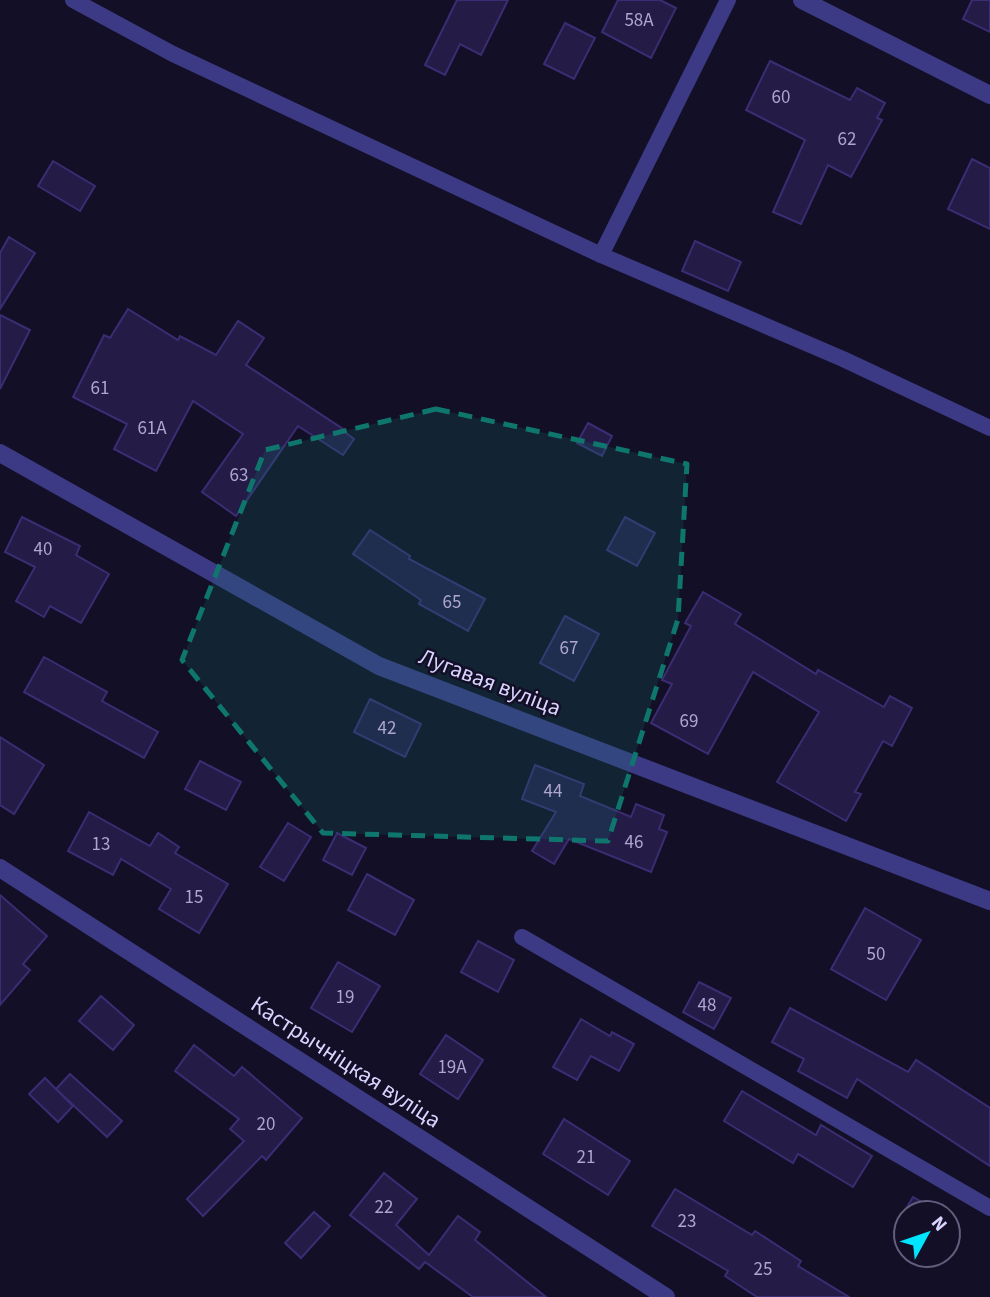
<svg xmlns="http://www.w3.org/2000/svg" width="990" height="1297" viewBox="0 0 990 1297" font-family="'Source Sans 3',sans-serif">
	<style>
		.building { fill: #241b47; stroke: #3b2d73; stroke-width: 2 }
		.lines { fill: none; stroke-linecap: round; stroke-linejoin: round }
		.service { stroke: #3d3a85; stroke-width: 16 }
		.minor { stroke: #3d3a85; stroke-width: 18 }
		.marked { fill: #0f766e; fill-opacity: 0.2; stroke: #0f766e; stroke-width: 5; stroke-dasharray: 14 9; stroke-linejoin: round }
		.labels { text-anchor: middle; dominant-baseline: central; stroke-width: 5; stroke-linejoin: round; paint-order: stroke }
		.number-label { font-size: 19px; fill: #aca6d1 }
		.street-label { font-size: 23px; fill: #d9d4ff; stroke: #130f26 }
	</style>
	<rect width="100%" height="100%" fill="#130f26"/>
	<g class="building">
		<path d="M 457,0 L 508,0 L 481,55 L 460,44 L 445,75 L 425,65 Z"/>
		<path d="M 618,0 L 660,0 L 676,8 L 651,58 L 602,32 Z"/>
		<path d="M 972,0 L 990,0 L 990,32 L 963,19 Z"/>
		<path d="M 565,23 L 595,38 L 574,79 L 544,64 Z"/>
		<path d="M 770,61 L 850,100 L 857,88 L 885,103 L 877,118 L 882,120 L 851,177 L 828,165 L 801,224 L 773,212 L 805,140 L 746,110 Z"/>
		<path d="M 972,159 L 990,168 L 990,229 L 948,209 Z"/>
		<path d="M 53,161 L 95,186 L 80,211 L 38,186 Z"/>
		<path d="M 9,237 L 35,253 L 0,309 L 0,253 Z"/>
		<path d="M 695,241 L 741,262 L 728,291 L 682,271 Z"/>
		<path d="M 128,309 L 178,340 L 180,336 L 216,355 L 238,321 L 264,338 L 246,365 L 343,429 L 342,430 L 354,439 L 343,455 L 298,426 L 236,516 L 202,492 L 243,434 L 193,401 L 156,471 L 114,449 L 127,424 L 73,397 L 104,335 L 110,338 Z"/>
		<path d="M 0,315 L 30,330 L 0,389 Z"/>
		<path d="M 588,423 L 612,436 L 602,456 L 577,443 Z"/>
		<path d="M 22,517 L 80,546 L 76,555 L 109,574 L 81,623 L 50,606 L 44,617 L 16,601 L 35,567 L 5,552 Z"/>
		<path d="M 625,517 L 655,533 L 637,566 L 607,550 Z"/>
		<path d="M 370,530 L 410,556 L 409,559 L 485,599 L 468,631 L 419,604 L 421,600 L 353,554 Z"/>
		<path d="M 703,592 L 741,614 L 735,624 L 816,674 L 818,670 L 884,707 L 890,696 L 912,708 L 892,746 L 883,741 L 855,792 L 861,794 L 846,821 L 777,782 L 819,712 L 753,672 L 708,754 L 651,723 L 672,684 L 662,680 L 691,626 L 685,623 Z"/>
		<path d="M 565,616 L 599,634 L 574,681 L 540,663 Z"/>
		<path d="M 44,657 L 107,692 L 102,701 L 158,732 L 144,758 L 24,692 Z"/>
		<path d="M 370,699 L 421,724 L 405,757 L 354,732 Z"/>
		<path d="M 0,737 L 44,765 L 14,814 L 0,805 Z"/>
		<path d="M 200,761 L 241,782 L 226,810 L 185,789 Z"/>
		<path d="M 535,765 L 584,784 L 580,796 L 631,817 L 636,804 L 664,815 L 659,829 L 667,832 L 651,872 L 569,839 L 554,864 L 532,851 L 556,812 L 522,799 Z"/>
		<path d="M 89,812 L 150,846 L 158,833 L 179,847 L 175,853 L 228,884 L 199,933 L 159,909 L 171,889 L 121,859 L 113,875 L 68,851 Z"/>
		<path d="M 288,823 L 311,837 L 284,881 L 260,867 Z"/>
		<path d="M 337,833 L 366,848 L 352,875 L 323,860 Z"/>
		<path d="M 367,874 L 414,900 L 395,935 L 348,910 Z"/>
		<path d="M 0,895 L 47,936 L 23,964 L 30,970 L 0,1005 Z"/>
		<path d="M 865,908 L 921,940 L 886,1000 L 831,969 Z"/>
		<path d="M 478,941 L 514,960 L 498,992 L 461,972 Z"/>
		<path d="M 338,962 L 380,986 L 352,1032 L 311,1008 Z"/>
		<path d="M 699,982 L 731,998 L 714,1029 L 683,1012 Z"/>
		<path d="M 101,996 L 134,1025 L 113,1050 L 79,1021 Z"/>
		<path d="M 790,1008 L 908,1072 L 916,1060 L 990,1108 L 990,1166 L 857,1079 L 847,1098 L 798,1071 L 804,1059 L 772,1042 Z"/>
		<path d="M 581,1019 L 610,1036 L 612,1032 L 634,1044 L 619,1071 L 591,1056 L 577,1080 L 553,1067 Z"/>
		<path d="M 446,1035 L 483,1060 L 458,1099 L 420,1074 Z"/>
		<path d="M 194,1045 L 234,1076 L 242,1067 L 302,1118 L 266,1160 L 262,1156 L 203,1216 L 187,1199 L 244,1141 L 230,1129 L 239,1119 L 175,1071 Z"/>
		<path d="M 70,1074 L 122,1121 L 107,1137 L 56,1089 Z"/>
		<path d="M 45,1078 L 73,1106 L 58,1122 L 29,1094 Z"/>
		<path d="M 742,1091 L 816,1135 L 821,1125 L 872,1156 L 853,1187 L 798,1154 L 793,1163 L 724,1121 Z"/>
		<path d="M 564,1119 L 630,1161 L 608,1195 L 543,1154 Z"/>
		<path d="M 384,1173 L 417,1199 L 396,1225 L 429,1255 L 458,1216 L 480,1232 L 475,1240 L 546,1297 L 473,1297 L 425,1262 L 419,1269 L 350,1215 Z"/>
		<path d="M 675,1189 L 752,1235 L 755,1231 L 801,1261 L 798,1266 L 849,1297 L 757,1297 L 725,1276 L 728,1271 L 652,1226 Z"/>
		<path d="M 913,1197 L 941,1213 L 906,1213 L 906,1233 L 895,1227 Z"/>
		<path d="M 314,1212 L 330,1226 L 301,1258 L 285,1243 Z"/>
		<path d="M 948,1217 L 958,1223 L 948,1239 Z"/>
	</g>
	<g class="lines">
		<g class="service">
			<path d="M 73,0 L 173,54 L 601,255 L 843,359 L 990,428"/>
			<path d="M 601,255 L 728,0"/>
			<path d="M 522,937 L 990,1208"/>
		</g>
		<g class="minor">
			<path d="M 802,0 L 990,95"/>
			<path d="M 0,453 L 379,666 L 990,901"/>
			<path d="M 0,868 L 666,1297"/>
		</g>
	</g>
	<path class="marked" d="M 436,409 L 687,464 L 678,619 L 608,841 L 323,833 L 182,660 L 265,450 Z"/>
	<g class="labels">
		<g class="number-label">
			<text x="639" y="20">58А</text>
			<text x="781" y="97">60</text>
			<text x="847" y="139">62</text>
			<text x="100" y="388">61</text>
			<text x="152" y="428">61А</text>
			<text x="239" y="475">63</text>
			<text x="43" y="549">40</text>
			<text x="452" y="602">65</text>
			<text x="569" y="648">67</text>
			<text x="689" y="721">69</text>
			<text x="387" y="728">42</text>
			<text x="553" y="791">44</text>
			<text x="634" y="842">46</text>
			<text x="101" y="844">13</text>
			<text x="194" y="897">15</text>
			<text x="876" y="954">50</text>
			<text x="345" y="997">19</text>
			<text x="707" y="1005">48</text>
			<text x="452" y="1067">19А</text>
			<text x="266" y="1124">20</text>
			<text x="586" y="1157">21</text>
			<text x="384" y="1207">22</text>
			<text x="687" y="1221">23</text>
			<text x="763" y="1269">25</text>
		</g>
		<g class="street-label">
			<text transform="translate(490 682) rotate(21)">Лугавая вуліца</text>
			<text transform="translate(346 1062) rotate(33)">Кастрычніцкая вуліца</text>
		</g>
	</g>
	<g transform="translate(927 1234) rotate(50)"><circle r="33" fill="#130f26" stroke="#625e7d" stroke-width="2"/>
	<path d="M0-5L12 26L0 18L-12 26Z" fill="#00e5ff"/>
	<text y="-10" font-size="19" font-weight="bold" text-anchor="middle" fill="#d9d4ff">N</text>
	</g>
</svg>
